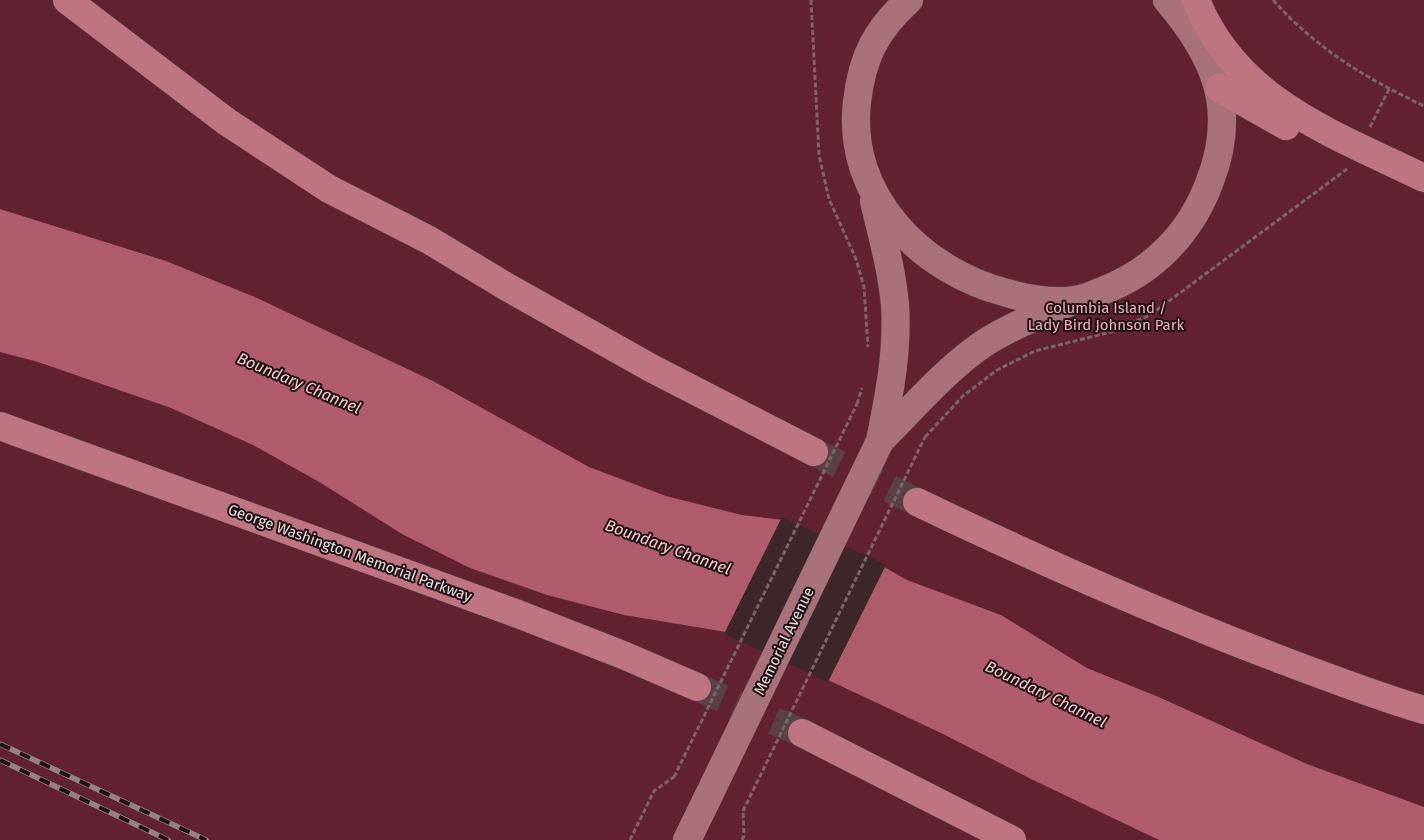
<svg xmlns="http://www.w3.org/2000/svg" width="1424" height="840" viewBox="0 0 1424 840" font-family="'Fira Sans',sans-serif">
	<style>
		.green { fill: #632231 }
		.water { fill: #b05c6c }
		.pier { fill: #3e272b }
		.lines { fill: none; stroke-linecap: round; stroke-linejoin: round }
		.highway-tunnel { stroke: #584246; stroke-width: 28; stroke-dasharray: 28 14; stroke-linecap: butt }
		.major-casing { stroke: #584548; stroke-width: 29 }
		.highway-casing { stroke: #584548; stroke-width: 29 }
		.path { stroke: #7a6568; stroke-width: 3; stroke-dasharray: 5 2.5; stroke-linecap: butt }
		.major { stroke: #a9727b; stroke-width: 28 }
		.highway { stroke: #be7581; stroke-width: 28 }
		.rail-casing { stroke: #958285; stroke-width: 5.5 }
		.rail { stroke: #1e1315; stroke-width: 4; stroke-dasharray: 11; stroke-linecap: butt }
		.major-bridge-casing { stroke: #584548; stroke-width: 29; stroke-linecap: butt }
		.path-bridge { stroke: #7a6568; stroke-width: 3; stroke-dasharray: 5 2.5; stroke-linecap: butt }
		.major-bridge { stroke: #a9727b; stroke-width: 28 }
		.labels { text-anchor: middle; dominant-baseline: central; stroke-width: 4; stroke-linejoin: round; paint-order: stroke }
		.park-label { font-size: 15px; fill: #f5aeb8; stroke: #1e1315 }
		.street-label { font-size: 15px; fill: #ebdbdd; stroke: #1e1315 }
		.water-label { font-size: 16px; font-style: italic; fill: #f9c9cf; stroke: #1e1315 }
	</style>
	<rect width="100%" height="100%" fill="#3e272b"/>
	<g class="green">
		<path d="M 0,0 L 1424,0 L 1424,807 L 1307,764 L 1161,698 L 1087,668 L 1001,615 L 907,580 L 879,564 L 784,520 L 742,515 L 666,496 L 588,467 L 433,381 L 257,298 L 166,261 L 0,209 Z"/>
		<path d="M 0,340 L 303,448 L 726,631 L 941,733 L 1159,840 L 0,840 Z"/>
	</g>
	<path class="water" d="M 0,209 L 166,261 L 257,298 L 433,381 L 589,467 L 666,496 L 742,515 L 784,520 L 879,564 L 907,580 L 1001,615 L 1087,668 L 1161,698 L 1307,764 L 1424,807 L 1424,840 L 1159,840 L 1033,780 L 941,733 L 726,632 L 624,615 L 547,595 L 470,568 L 402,534 L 321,483 L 253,445 L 171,408 L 38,362 L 0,352 Z"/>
	<path class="pier" d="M 782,517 L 886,565 L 828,682 L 724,634 Z"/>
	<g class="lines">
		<g class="highway-tunnel">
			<path d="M 814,452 L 917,502"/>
			<path d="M 697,687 L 802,733"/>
		</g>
		<defs>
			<g id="major">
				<path d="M 909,0 C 876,30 862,57 857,102 C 846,196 921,271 1007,293 C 1028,299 1052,303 1074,300 C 1083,299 1093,295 1102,291 C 1153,272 1191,233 1210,181 C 1238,109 1215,56 1167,0"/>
				<path d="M 874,201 C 882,235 892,270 895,305 C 898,352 889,396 880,441"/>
				<path d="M 880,441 C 912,409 945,370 983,344 C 1009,327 1040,315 1068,303"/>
				<path d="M 687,840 L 709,795"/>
			</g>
			<g id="highway">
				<path d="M 67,0 L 227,122 L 329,189 L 429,240 L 507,287 L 651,368 L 814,452"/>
				<path d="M 1196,0 C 1236,101 1334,134 1424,178"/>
				<path d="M 1219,88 L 1286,126"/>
				<path d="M 0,426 L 518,614 L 623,655 L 697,687"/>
				<path d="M 917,502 C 1034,558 1153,611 1274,657 C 1324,676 1373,695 1424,710"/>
				<path d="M 802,733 L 1012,840"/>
			</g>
		</defs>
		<use href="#major" class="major-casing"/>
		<use href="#highway" class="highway-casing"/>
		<g class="path">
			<path d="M 811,0 L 819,155 L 829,199 L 856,259 L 864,287 L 868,347"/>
			<path d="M 1273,0 C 1318,50 1364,77 1424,106"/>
			<path d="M 1370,127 L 1389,89"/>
			<path d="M 857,404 L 862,388"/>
			<path d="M 925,437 L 963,396 L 997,370 L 1035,351 L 1111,332 L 1150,315 L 1347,169"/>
			<path d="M 630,840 L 654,791 L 674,777"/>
			<path d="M 742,840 L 744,836 L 743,811"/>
		</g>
		<use href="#major" class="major"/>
		<use href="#highway" class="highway"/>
		<defs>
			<g id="rail">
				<path d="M 0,744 L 206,840"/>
				<path d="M 0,760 L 168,840"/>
			</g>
		</defs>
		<use href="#rail" class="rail-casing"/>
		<use href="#rail" class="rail"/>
		<defs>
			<path id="major-bridge" d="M 709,795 L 880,441"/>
		</defs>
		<use href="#major-bridge" class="major-bridge-casing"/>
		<g class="path-bridge">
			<path d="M 674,777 L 857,404"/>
			<path d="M 743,811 L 925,437"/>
		</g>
		<use href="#major-bridge" class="major-bridge"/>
	</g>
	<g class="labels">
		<g class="park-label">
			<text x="1106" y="308">Columbia Island /<tspan x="1106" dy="17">Lady Bird Johnson Park</tspan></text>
		</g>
		<g class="street-label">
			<text transform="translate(350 553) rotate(20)">George Washington Memorial Parkway</text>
			<text transform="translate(784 641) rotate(-64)">Memorial Avenue</text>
		</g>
		<g class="water-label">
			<text transform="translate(299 383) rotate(23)">Boundary Channel</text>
			<text transform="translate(668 547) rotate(20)">Boundary Channel</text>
			<text transform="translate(1046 694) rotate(26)">Boundary Channel</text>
		</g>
	</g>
</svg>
